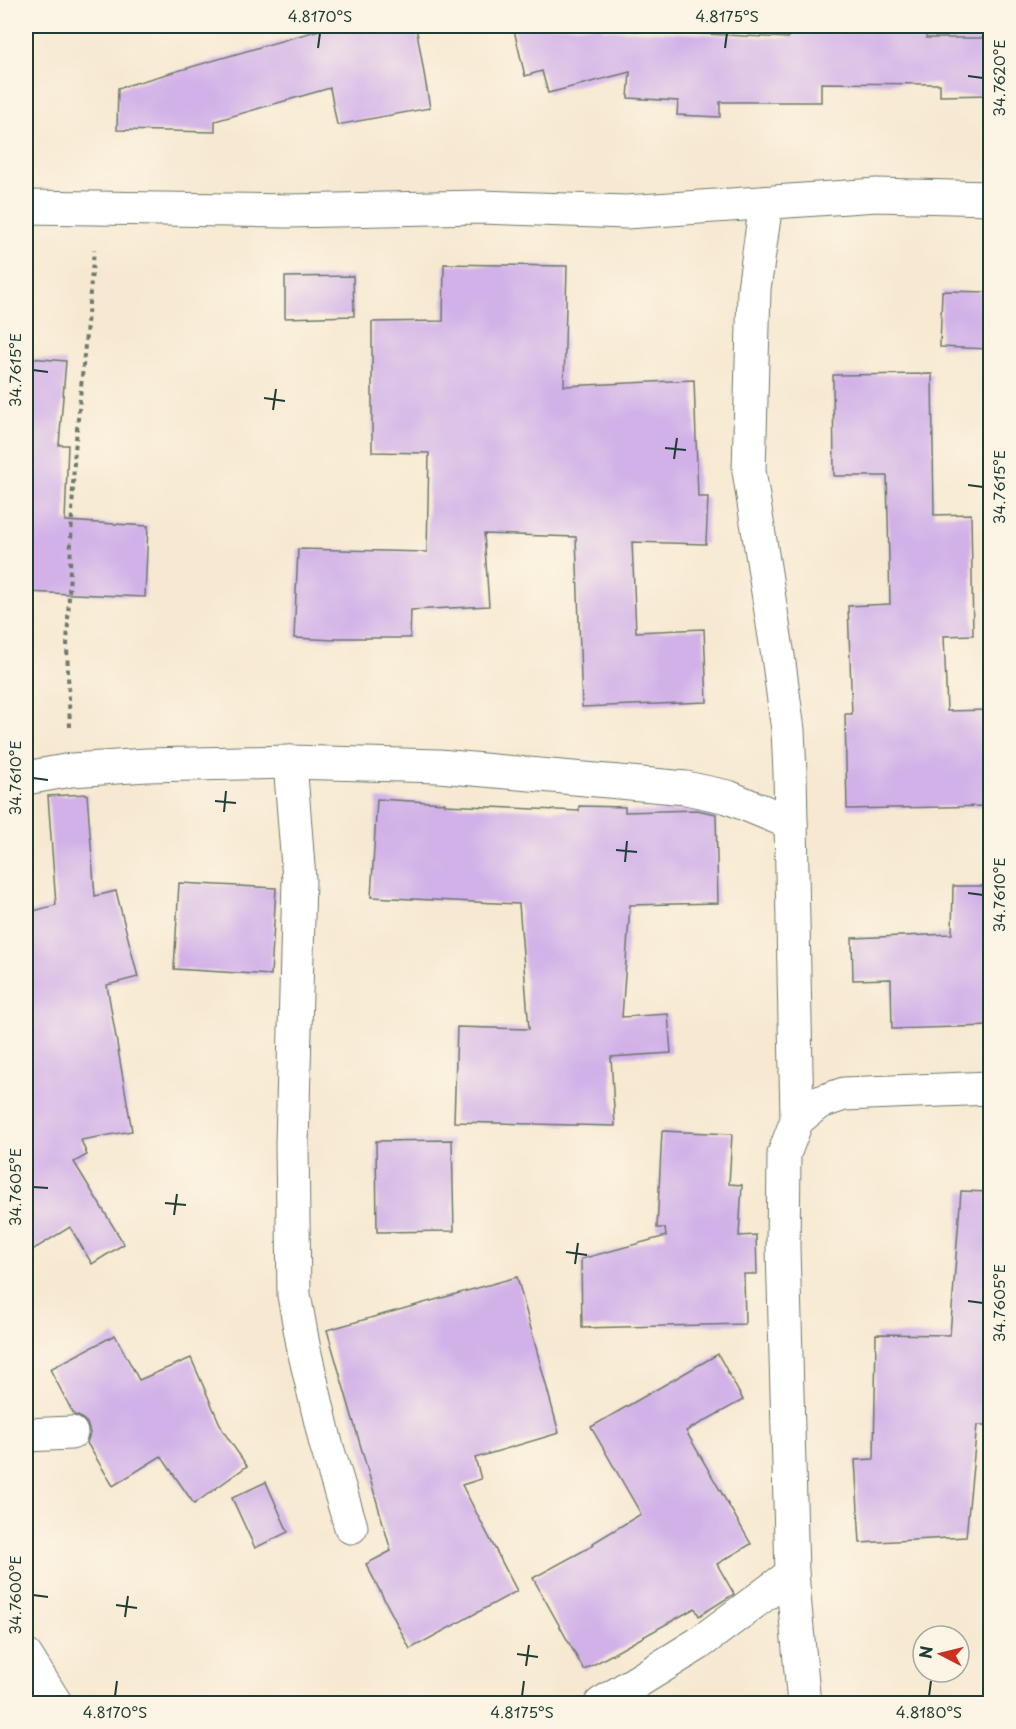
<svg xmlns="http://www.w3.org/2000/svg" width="1016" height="1729" viewBox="0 0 1016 1729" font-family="'Playpen Sans',sans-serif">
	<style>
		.building { fill: #d1b1e8 }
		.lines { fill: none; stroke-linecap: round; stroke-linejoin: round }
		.minor-casing { stroke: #6b796b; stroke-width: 35 }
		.path { stroke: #6b796b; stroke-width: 4; stroke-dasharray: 4.5 4.5; stroke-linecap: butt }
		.minor { stroke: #fff; stroke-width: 33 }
		.ticks { fill: none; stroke: #1f3d34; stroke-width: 2 }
		.neatline { fill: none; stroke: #1f3d34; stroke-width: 2 }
		.ticks-label { font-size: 15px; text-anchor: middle; fill: #1f3d34 }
	</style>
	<rect width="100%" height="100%" fill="#fcf5e5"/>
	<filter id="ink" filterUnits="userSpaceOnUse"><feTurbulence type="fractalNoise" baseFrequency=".0167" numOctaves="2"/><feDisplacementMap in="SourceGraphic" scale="12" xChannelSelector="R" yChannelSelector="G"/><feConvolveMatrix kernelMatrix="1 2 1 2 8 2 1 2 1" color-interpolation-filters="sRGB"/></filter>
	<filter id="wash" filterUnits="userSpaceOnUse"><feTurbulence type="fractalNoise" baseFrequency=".008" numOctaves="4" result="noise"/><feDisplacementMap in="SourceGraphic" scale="24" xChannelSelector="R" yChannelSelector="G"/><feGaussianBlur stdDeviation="1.35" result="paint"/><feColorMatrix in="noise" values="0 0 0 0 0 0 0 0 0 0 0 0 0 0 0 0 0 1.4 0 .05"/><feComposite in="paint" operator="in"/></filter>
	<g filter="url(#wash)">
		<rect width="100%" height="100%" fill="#f7e9d1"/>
		<g id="blocks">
			<g class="building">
				<path d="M 333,26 L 416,26 L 430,108 L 337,125 L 330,88 L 215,121 L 215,132 L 117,130 L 118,88 Z"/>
				<path d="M 513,26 L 602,26 L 603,29 L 788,38 L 788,26 L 926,26 L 926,38 L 990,38 L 990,95 L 940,96 L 940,84 L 821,83 L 821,102 L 720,102 L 720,117 L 677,115 L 678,101 L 628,98 L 630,72 L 548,93 L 542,71 L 525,76 Z"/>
				<path d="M 444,264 L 567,266 L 564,386 L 694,380 L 698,497 L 708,497 L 706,544 L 632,542 L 636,632 L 704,629 L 707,702 L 582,707 L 576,537 L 484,534 L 489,606 L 411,610 L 410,638 L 335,638 L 335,640 L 294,638 L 298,549 L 427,552 L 429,453 L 372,452 L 372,322 L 443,321 Z"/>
				<path d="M 353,276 L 354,316 L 285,318 L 285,277 Z"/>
				<path d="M 942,291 L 990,292 L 990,349 L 940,347 Z"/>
				<path d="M 29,358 L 66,361 L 59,445 L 68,445 L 65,521 L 148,526 L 145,597 L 26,592 L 26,394 Z"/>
				<path d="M 932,374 L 934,515 L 971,514 L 973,635 L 944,636 L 947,711 L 990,710 L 990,806 L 847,809 L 845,714 L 852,714 L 848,606 L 890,604 L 887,476 L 834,476 L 833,375 Z"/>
				<path d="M 87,794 L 95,896 L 116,891 L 138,977 L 107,985 L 132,1131 L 81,1140 L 87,1155 L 74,1162 L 124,1244 L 92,1264 L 70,1227 L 26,1254 L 26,913 L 56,905 L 48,796 Z"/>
				<path d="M 377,799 L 445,803 L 445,805 L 579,811 L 579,806 L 625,807 L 625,812 L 697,810 L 716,814 L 718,903 L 630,905 L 622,1017 L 668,1014 L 671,1053 L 611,1057 L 615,1126 L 454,1122 L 457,1027 L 529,1029 L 519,904 L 371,897 Z"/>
				<path d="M 179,883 L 276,888 L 271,975 L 174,969 Z"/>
				<path d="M 953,886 L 990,886 L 990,1026 L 892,1029 L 891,979 L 853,980 L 852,938 L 952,934 Z"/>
				<path d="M 662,1131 L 732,1134 L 729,1184 L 742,1185 L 739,1236 L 756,1235 L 757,1274 L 744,1274 L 745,1324 L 582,1328 L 581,1259 L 666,1236 L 665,1228 L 657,1228 Z"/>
				<path d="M 452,1140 L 454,1231 L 377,1232 L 376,1141 Z"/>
				<path d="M 961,1191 L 990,1192 L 990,1425 L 977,1425 L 966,1537 L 860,1543 L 855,1460 L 874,1459 L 876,1334 L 950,1335 Z"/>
				<path d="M 517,1277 L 559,1433 L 475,1458 L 481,1479 L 462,1485 L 517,1591 L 410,1649 L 366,1564 L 391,1551 L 327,1330 Z"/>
				<path d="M 115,1335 L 139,1380 L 191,1358 L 223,1431 L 247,1466 L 194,1504 L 161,1456 L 113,1486 L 87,1443 L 90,1433 L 87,1423 L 80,1417 L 74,1415 L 50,1369 Z"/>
				<path d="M 718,1354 L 743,1400 L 686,1431 L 751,1544 L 717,1564 L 734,1594 L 699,1616 L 695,1608 L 584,1670 L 533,1578 L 594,1545 L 593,1543 L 641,1514 L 591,1427 Z"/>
				<path d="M 266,1482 L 288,1532 L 255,1548 L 232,1498 Z"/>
			</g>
		</g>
	</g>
	<g filter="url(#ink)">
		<use href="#blocks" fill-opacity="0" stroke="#6b796b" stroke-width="1.5"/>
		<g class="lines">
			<defs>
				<g id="minor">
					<path d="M 766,203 L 754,289 L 749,471 L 778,656 L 788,730 L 790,773 L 797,1120"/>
					<path d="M 26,207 L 288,211 L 481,207 L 626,212 L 877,195 L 990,198"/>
					<path d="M 290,762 L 299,879 L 292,1144 L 294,1295 L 304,1350 L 326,1444 L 351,1527"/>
					<path d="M 26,778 L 71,770 L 147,765 L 290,762 L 439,766 L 686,788 L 728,797 L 791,823"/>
					<path d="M 26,1435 L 71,1433"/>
					<path d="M 26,1656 L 56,1704"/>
					<path d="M 601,1704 L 698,1644 L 792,1574"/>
					<path d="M 804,1704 L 792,1574 L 783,1248 L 784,1154 L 797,1120 L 818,1103 L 844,1094 L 990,1088"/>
				</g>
			</defs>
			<use href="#minor" class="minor-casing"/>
			<path class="path" d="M 70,727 L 67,647 L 74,461 L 94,250"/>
			<use href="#minor" class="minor"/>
		</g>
	</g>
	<path class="ticks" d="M 318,48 L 320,33M 725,48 L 727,33M 968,76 L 983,78M 33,370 L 48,372M 264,398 L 285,401M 273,410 L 276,389M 665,448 L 686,450M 674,459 L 677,438M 968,485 L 983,487M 33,778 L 48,780M 215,801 L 236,803M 224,812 L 226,791M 616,850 L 637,852M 625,862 L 627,841M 968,893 L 983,895M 33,1187 L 48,1188M 165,1203 L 186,1205M 174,1215 L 177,1194M 566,1252 L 587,1255M 575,1264 L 578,1243M 968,1301 L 983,1303M 33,1595 L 48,1597M 116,1605 L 137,1608M 125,1617 L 128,1596M 517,1654 L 538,1657M 526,1666 L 529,1645M 115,1696 L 117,1681M 522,1696 L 524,1681M 929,1696 L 931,1681"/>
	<rect width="1016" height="1729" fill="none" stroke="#fcf5e5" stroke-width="66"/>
	<g transform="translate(941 1654) rotate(277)"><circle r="28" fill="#fcf5e5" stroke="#a4ab9e" stroke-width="1.5"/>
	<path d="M0-4.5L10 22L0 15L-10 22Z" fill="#c8321e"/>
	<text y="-9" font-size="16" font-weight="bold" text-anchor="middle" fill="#1f3d34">N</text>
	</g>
	<rect x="33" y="33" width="950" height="1663" class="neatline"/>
	<g class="ticks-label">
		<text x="320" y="22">4.8170°S</text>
		<text x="727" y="22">4.8175°S</text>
		<text transform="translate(1000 78) rotate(-90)" y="5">34.7620°E</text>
		<text transform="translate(16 370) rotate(-90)" y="5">34.7615°E</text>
		<text transform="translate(1000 487) rotate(-90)" y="5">34.7615°E</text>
		<text transform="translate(16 778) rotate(-90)" y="5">34.7610°E</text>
		<text transform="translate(1000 895) rotate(-90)" y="5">34.7610°E</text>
		<text transform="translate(16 1187) rotate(-90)" y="5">34.7605°E</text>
		<text transform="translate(1000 1303) rotate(-90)" y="5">34.7605°E</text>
		<text transform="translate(16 1595) rotate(-90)" y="5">34.7600°E</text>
		<text x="115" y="1718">4.8170°S</text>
		<text x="522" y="1718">4.8175°S</text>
		<text x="929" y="1718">4.8180°S</text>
	</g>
</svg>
